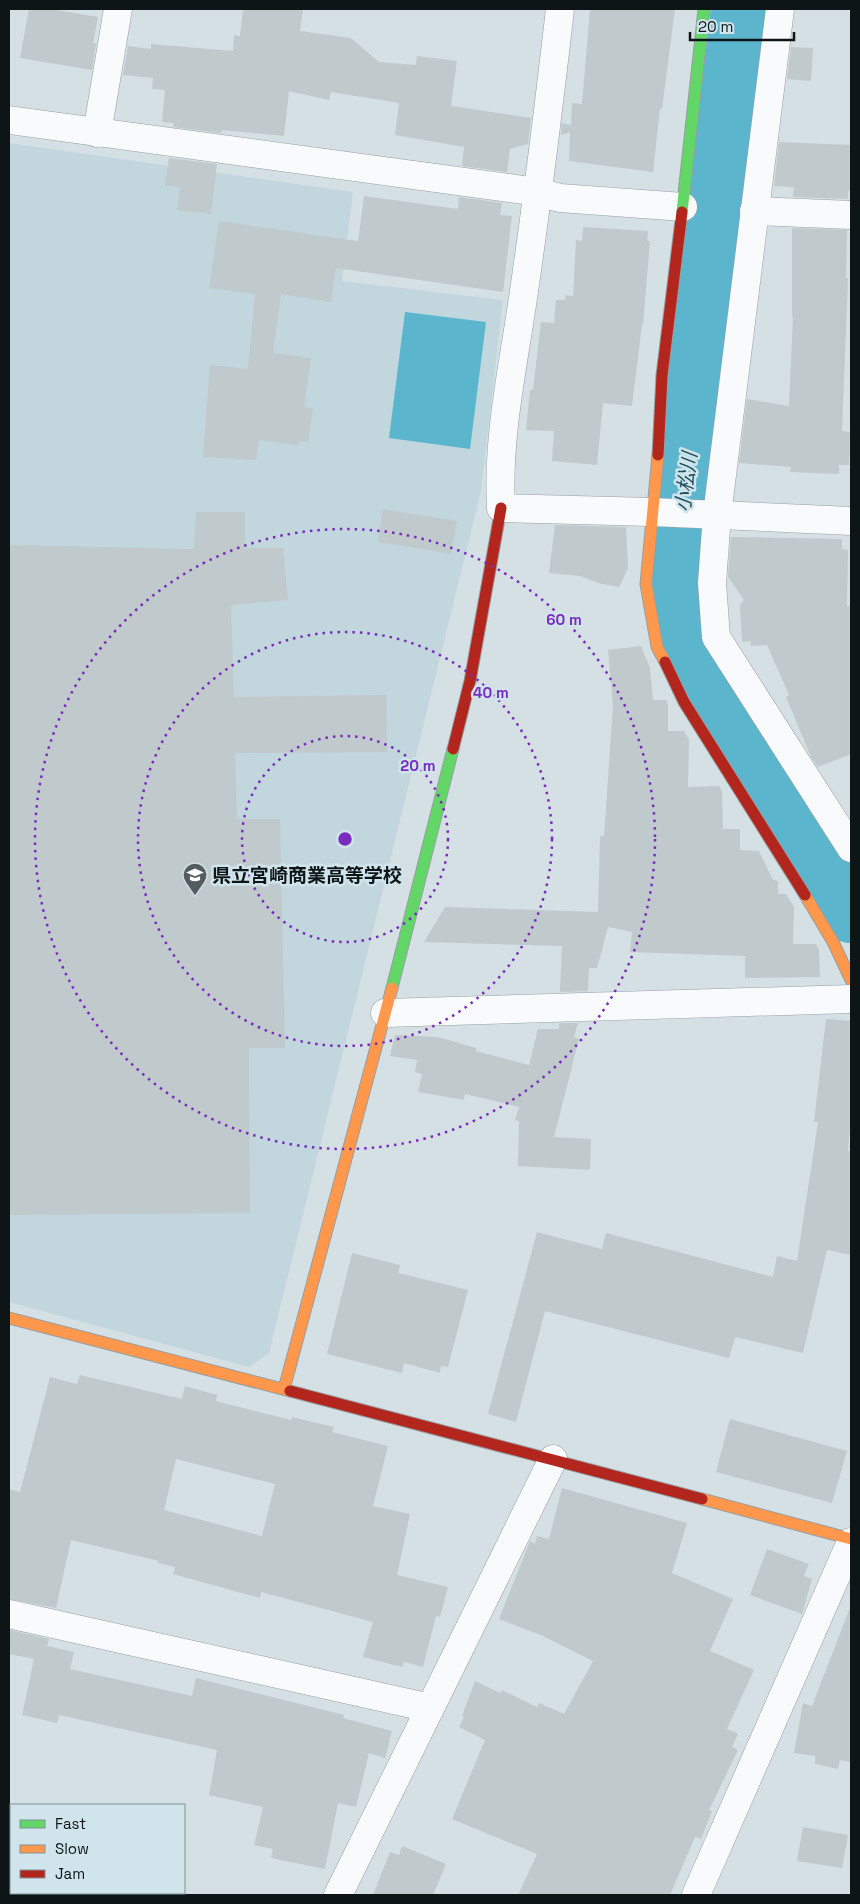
<svg xmlns="http://www.w3.org/2000/svg" width="860" height="1904" viewBox="0 0 860 1904" font-family="'Space Grotesk','Noto Sans JP',sans-serif">
	<style>
		.built { fill: #c2d6de }
		.water { fill: #5bb5cc }
		.lines { fill: none; stroke-linecap: round; stroke-linejoin: round }
		.river { stroke: #5bb5cc; stroke-width: 62 }
		.building { fill: #c0c9cb; fill-rule: evenodd }
		.street-casing { stroke: #979fa2; stroke-width: 29 }
		.fast-casing { stroke: #979fa2; stroke-width: 13 }
		.slow-casing { stroke: #979fa2; stroke-width: 13 }
		.jam-casing { stroke: #979fa2; stroke-width: 13 }
		.street { stroke: #f9fafb; stroke-width: 28 }
		.fast { stroke: #63d668; stroke-width: 11 }
		.slow { stroke: #ff974d; stroke-width: 11 }
		.jam { stroke: #b3261e; stroke-width: 11 }
		.ring { fill: none; stroke: #7b2cbf; stroke-width: 2.5; stroke-dasharray: 2.5 5 }
		.labels { text-anchor: middle; dominant-baseline: central; stroke-width: 5; stroke-linejoin: round; paint-order: stroke }
		.poi-label { font-size: 19px; font-weight: bold; fill: #0e1517; stroke: #cfe4eb; text-anchor: start }
		.water-label { font-size: 20px; font-style: italic; fill: #21515f; stroke: #cfe4eb }
		.centre { fill: #7b2cbf; stroke: #cfe4eb; stroke-width: 2.5 }
		.ring-label { font-size: 15px; text-anchor: middle; font-weight: bold; fill: #7b2cbf; stroke: #cfe4eb; stroke-width: 5; stroke-linejoin: round; paint-order: stroke }
	</style>
	<rect width="100%" height="100%" fill="#d5e0e5"/>
	<path class="built" d="M 9,143 L 353,192 L 342,281 L 503,300 L 481,491 L 269,1353 L 249,1367 L 9,1302 Z"/>
	<path class="water" d="M 405,312 L 486,322 L 470,449 L 389,438 Z"/>
	<g class="lines">
		<path class="river" d="M 742,9 L 677,555 L 680,611 L 694,652 L 724,713 L 807,847 L 851,912"/>
	</g>
	<g class="building">
		<path d="M 29,9 L 51,9 L 98,17 L 93,43 L 96,43 L 92,70 L 20,58 Z"/>
		<path d="M 243,9 L 303,9 L 300,31 L 351,38 L 379,62 L 416,65 L 417,56 L 457,61 L 451,106 L 531,118 L 528,144 L 510,149 L 507,172 L 462,166 L 464,147 L 395,135 L 399,103 L 331,92 L 329,100 L 289,91 L 284,136 L 222,130 L 221,133 L 173,127 L 174,123 L 162,122 L 165,90 L 152,89 L 153,78 L 123,75 L 128,46 L 151,49 L 151,44 L 233,51 L 234,35 L 240,36 Z"/>
		<path d="M 590,9 L 675,9 L 662,109 L 660,109 L 653,172 L 569,161 L 570,132 L 561,135 L 562,123 L 571,125 L 572,103 L 582,104 Z"/>
		<path d="M 791,47 L 813,48 L 811,81 L 787,79 Z"/>
		<path d="M 779,142 L 851,145 L 851,191 L 848,191 L 848,199 L 793,197 L 794,187 L 774,186 Z"/>
		<path d="M 169,158 L 217,164 L 211,214 L 177,210 L 180,187 L 165,186 Z"/>
		<path d="M 364,196 L 458,209 L 459,197 L 502,203 L 500,215 L 512,216 L 503,292 L 336,268 L 331,302 L 281,294 L 273,353 L 311,358 L 304,407 L 313,408 L 308,442 L 299,441 L 299,445 L 259,440 L 256,460 L 203,457 L 210,365 L 248,369 L 255,294 L 209,288 L 219,221 L 358,241 Z"/>
		<path d="M 583,227 L 648,231 L 647,241 L 650,241 L 643,325 L 642,325 L 632,406 L 603,403 L 597,465 L 552,461 L 554,431 L 526,430 L 530,390 L 533,390 L 541,322 L 554,323 L 556,300 L 565,300 L 566,295 L 573,296 L 576,240 L 582,241 Z"/>
		<path d="M 792,228 L 847,230 L 846,278 L 848,278 L 842,431 L 850,432 L 849,465 L 839,465 L 839,474 L 790,472 L 791,467 L 739,463 L 747,399 L 789,406 L 793,317 L 792,317 Z"/>
		<path d="M 383,509 L 457,521 L 451,554 L 378,542 Z"/>
		<path d="M 196,512 L 245,512 L 245,548 L 283,548 L 288,600 L 231,605 L 234,697 L 386,695 L 387,752 L 235,753 L 237,819 L 280,819 L 285,1048 L 249,1048 L 250,1213 L 9,1215 L 9,545 L 194,549 Z"/>
		<path d="M 555,525 L 626,527 L 628,568 L 619,587 L 598,583 L 580,576 L 549,573 Z"/>
		<path d="M 731,537 L 842,539 L 842,549 L 848,550 L 847,606 L 851,606 L 851,754 L 818,767 L 811,757 L 786,697 L 789,695 L 767,645 L 751,646 L 751,641 L 742,642 L 740,605 L 744,600 L 728,577 Z"/>
		<path d="M 641,646 L 650,668 L 653,700 L 666,700 L 668,705 L 668,731 L 684,731 L 689,740 L 688,787 L 719,786 L 722,791 L 723,829 L 740,829 L 740,850 L 759,851 L 773,880 L 778,881 L 778,894 L 786,894 L 794,907 L 793,944 L 816,944 L 819,950 L 820,977 L 745,978 L 745,956 L 630,952 L 632,932 L 608,927 L 597,968 L 589,968 L 588,991 L 560,992 L 562,946 L 424,942 L 445,907 L 598,912 L 600,836 L 604,836 L 613,706 L 608,650 Z"/>
		<path d="M 826,1019 L 851,1021 L 851,1112 L 848,1151 L 851,1151 L 851,1255 L 827,1250 L 803,1353 L 735,1337 L 729,1358 L 545,1311 L 516,1422 L 488,1414 L 537,1232 L 602,1249 L 606,1233 L 773,1277 L 777,1256 L 797,1261 L 818,1122 L 814,1122 Z"/>
		<path d="M 559,1023 L 578,1023 L 574,1037 L 579,1039 L 554,1137 L 591,1139 L 590,1170 L 518,1166 L 519,1121 L 515,1120 L 519,1107 L 465,1094 L 464,1100 L 418,1092 L 422,1074 L 415,1072 L 417,1060 L 390,1056 L 395,1035 L 438,1037 L 476,1048 L 476,1051 L 529,1065 L 538,1029 L 559,1029 Z"/>
		<path d="M 352,1253 L 400,1265 L 398,1273 L 468,1290 L 448,1367 L 441,1366 L 440,1373 L 404,1363 L 402,1373 L 327,1354 Z"/>
		<path d="M 80,1375 L 182,1399 L 185,1386 L 217,1395 L 216,1401 L 291,1420 L 292,1417 L 334,1427 L 332,1432 L 388,1446 L 373,1506 L 410,1514 L 397,1575 L 448,1587 L 440,1617 L 436,1616 L 423,1667 L 404,1662 L 402,1667 L 363,1657 L 373,1622 L 261,1592 L 260,1598 L 173,1574 L 175,1567 L 158,1563 L 159,1561 L 71,1540 L 56,1608 L 9,1599 L 9,1489 L 20,1492 L 50,1377 L 77,1384 ZM 176,1459 L 275,1484 L 262,1536 L 164,1510 Z"/>
		<path d="M 730,1419 L 847,1451 L 832,1503 L 716,1472 Z"/>
		<path d="M 562,1488 L 687,1523 L 672,1573 L 733,1599 L 710,1651 L 754,1670 L 727,1729 L 738,1734 L 732,1747 L 738,1750 L 709,1810 L 712,1811 L 701,1839 L 695,1837 L 670,1895 L 518,1895 L 537,1854 L 452,1819 L 485,1740 L 459,1727 L 464,1717 L 462,1716 L 475,1681 L 500,1693 L 502,1690 L 537,1707 L 539,1703 L 564,1714 L 593,1661 L 543,1636 L 499,1619 L 530,1541 L 535,1544 L 537,1536 L 549,1539 Z"/>
		<path d="M 767,1549 L 809,1564 L 804,1576 L 812,1579 L 802,1614 L 750,1595 Z"/>
		<path d="M 849,1610 L 851,1610 L 851,1762 L 840,1760 L 838,1769 L 815,1764 L 815,1756 L 794,1753 L 803,1703 L 812,1706 Z"/>
		<path d="M 10,1630 L 49,1639 L 47,1646 L 74,1652 L 70,1669 L 192,1696 L 196,1678 L 344,1715 L 343,1718 L 392,1731 L 385,1758 L 369,1753 L 356,1807 L 338,1803 L 325,1869 L 271,1858 L 273,1849 L 254,1845 L 263,1807 L 209,1795 L 217,1750 L 59,1715 L 57,1723 L 22,1715 L 34,1659 L 9,1654 Z"/>
		<path d="M 803,1827 L 848,1835 L 842,1868 L 797,1861 Z"/>
		<path d="M 402,1846 L 446,1864 L 433,1895 L 373,1895 L 390,1852 L 399,1855 Z"/>
	</g>
	<g class="lines">
		<defs>
			<g id="street">
				<path d="M 560,9 C 549,105 537,202 523,298 C 513,367 497,438 501,508 L 652,512 L 851,521"/>
				<path d="M 780,9 L 717,515 L 712,583 L 716,637 L 851,848"/>
				<path d="M 9,120 L 538,192 L 560,198 L 683,207"/>
				<path d="M 97,133 L 118,9"/>
				<path d="M 754,211 L 851,215"/>
				<path d="M 385,1013 L 851,999"/>
				<path d="M 9,1614 L 430,1708"/>
				<path d="M 338,1895 L 553,1459"/>
				<path d="M 696,1895 L 851,1542"/>
			</g>
			<g id="fast">
				<path d="M 682,212 L 704,9"/>
				<path d="M 392,988 L 453,749"/>
			</g>
			<g id="slow">
				<path d="M 658,455 L 646,584 L 657,647 L 665,662"/>
				<path d="M 805,895 L 833,942 L 851,980"/>
				<path d="M 9,1318 L 290,1391"/>
				<path d="M 284,1389 L 392,988"/>
				<path d="M 702,1499 L 851,1539"/>
			</g>
			<g id="jam">
				<path d="M 658,455 L 662,375 L 682,212"/>
				<path d="M 665,662 L 684,702 L 805,895"/>
				<path d="M 453,749 L 470,681 L 501,508"/>
				<path d="M 290,1391 L 702,1499"/>
			</g>
		</defs>
		<use href="#street" class="street-casing"/>
		<use href="#fast" class="fast-casing"/>
		<use href="#slow" class="slow-casing"/>
		<use href="#jam" class="jam-casing"/>
		<use href="#street" class="street"/>
		<use href="#fast" class="fast"/>
		<use href="#slow" class="slow"/>
		<use href="#jam" class="jam"/>
	</g>
	<g class="ring">
		<circle cx="345" cy="839" r="103"/>
		<circle cx="345" cy="839" r="207"/>
		<circle cx="345" cy="839" r="310"/>
	</g>
	<defs>
		<symbol id="school-pin" viewBox="-11 -11 22 30"><path d="M0 17L-7.5 6A9.5 9.5 0 1 1 7.5 6Z" fill="#545c5f" stroke="#cfe4eb"/><path d="M0-5L7-2L0 1L-7-2ZM-4 1L0 2.5L4 1V4Q0 6-4 4Z" fill="#fff"/></symbol>
	</defs>
	<g fill-rule="evenodd">
		<use href="#school-pin" x="181" y="861" width="28" height="38"/>
	</g>
	<g class="labels">
		<g class="poi-label">
			<text x="212" y="875">県立宮崎商業高等学校</text>
		</g>
		<g class="water-label">
			<text transform="translate(686 482) rotate(-83)">小松川</text>
		</g>
	</g>
	<circle cx="345" cy="839" r="8" class="centre"/>
	<g class="ring-label">
		<text x="564" y="625">60 m</text>
		<text x="491" y="698">40 m</text>
		<text x="418" y="771">20 m</text>
	</g>
	<rect width="860" height="1904" fill="none" stroke="#0e1517" stroke-width="20"/>
	<rect x="10" y="1804" width="175" height="90" fill="#cfe4eb" stroke="#829196"/>
	<rect x="20" y="1820" width="25" height="8" fill="#63d668" stroke="#829196"/>
	<text x="55" y="1829" font-size="15" fill="#0e1517">Fast</text>
	<rect x="20" y="1845" width="25" height="8" fill="#ff974d" stroke="#829196"/>
	<text x="55" y="1854" font-size="15" fill="#0e1517">Slow</text>
	<rect x="20" y="1870" width="25" height="8" fill="#b3261e" stroke="#829196"/>
	<text x="55" y="1879" font-size="15" fill="#0e1517">Jam</text>
	<path d="M690 32v8h104v-8" fill="none" stroke="#0e1517" stroke-width="2.5"/>
	<text x="698" y="32" font-size="15" fill="#0e1517" stroke="#cfe4eb" stroke-width="4" paint-order="stroke">20 m</text>
</svg>
